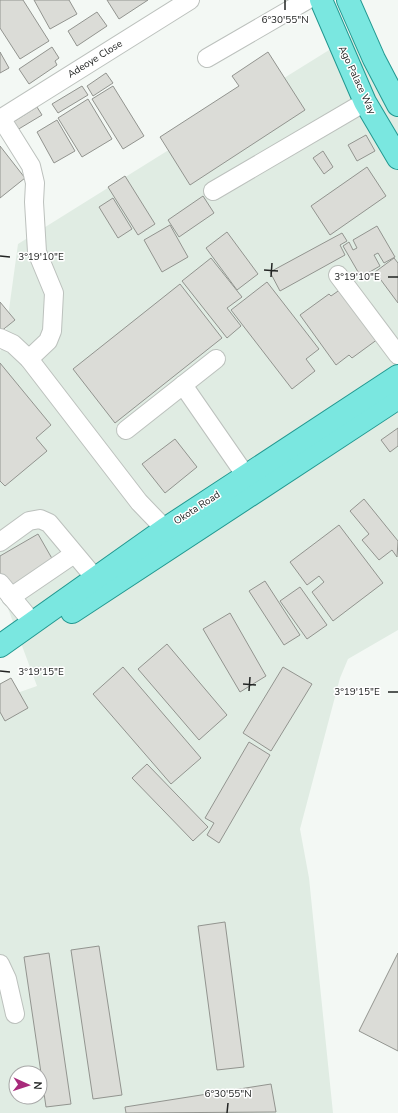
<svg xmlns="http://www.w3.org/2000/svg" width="398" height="1113" viewBox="0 0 398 1113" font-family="'Nunito Sans',sans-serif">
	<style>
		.built { fill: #e0ece3; fill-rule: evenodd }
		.building { fill: #dbdcd7; stroke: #92948f }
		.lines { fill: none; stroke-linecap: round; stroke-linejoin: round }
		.minor-casing { stroke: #bcc1bd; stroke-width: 20 }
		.major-casing { stroke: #229890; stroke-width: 24 }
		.minor { stroke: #fff; stroke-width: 18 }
		.major { stroke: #7ae7e0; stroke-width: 22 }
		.ticks { fill: none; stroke: #222423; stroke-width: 1.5 }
		.labels { text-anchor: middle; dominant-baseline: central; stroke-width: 3; stroke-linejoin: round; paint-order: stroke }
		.street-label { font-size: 10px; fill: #222423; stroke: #fff }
		.ticks-label { font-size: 10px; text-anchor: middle; fill: #222423; stroke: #fff; stroke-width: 3; stroke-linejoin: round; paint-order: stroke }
	</style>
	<rect width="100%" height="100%" fill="#f3f8f4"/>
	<path class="built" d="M 358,32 L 398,96 L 398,630 L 348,659 L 340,678 L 300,829 L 309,878 L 333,1113 L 0,1113 L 0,699 L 37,686 L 0,587 L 0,351 L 4,346 L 18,244 ZM 16,1073 L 40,1073 L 40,1097 L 16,1097 Z"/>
	<g class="building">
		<path d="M 0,0 L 23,0 L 49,41 L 20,59 L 0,28 Z"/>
		<path d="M 34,0 L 69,0 L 77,14 L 50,29 Z"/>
		<path d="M 107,0 L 148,0 L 119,19 Z"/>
		<path d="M 97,12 L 107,26 L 77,46 L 68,31 Z"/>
		<path d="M 52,47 L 59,58 L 55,61 L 57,65 L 29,84 L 19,69 Z"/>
		<path d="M 0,52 L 9,68 L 0,73 Z"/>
		<path d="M 268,52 L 305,110 L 190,185 L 160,137 L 239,86 L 232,76 Z"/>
		<path d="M 106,73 L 113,83 L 93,96 L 87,86 Z"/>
		<path d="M 82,86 L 88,95 L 58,113 L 52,104 Z"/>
		<path d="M 113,86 L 144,136 L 123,149 L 92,99 Z"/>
		<path d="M 88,99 L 112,139 L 82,157 L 58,118 Z"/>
		<path d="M 37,107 L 42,115 L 17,130 L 13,122 Z"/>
		<path d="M 57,120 L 75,151 L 54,163 L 37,132 Z"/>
		<path d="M 366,135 L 375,151 L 357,161 L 348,145 Z"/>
		<path d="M 0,146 L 25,178 L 0,198 Z"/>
		<path d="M 323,151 L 333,167 L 324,174 L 313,158 Z"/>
		<path d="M 367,167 L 386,196 L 330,235 L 311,206 Z"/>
		<path d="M 125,176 L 155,224 L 138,235 L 108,187 Z"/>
		<path d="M 203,196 L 214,213 L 179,237 L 168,220 Z"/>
		<path d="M 113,198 L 132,229 L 118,238 L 99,207 Z"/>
		<path d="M 170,225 L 188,257 L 162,272 L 144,240 Z"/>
		<path d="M 377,226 L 395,257 L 384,263 L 378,253 L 374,255 L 380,266 L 361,277 L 343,246 L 349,242 L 353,250 L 357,248 L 353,240 Z"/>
		<path d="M 227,232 L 258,274 L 237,290 L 206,248 Z"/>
		<path d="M 342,233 L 347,241 L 340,245 L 345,255 L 280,291 L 270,272 Z"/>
		<path d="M 211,258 L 242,297 L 227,308 L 241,326 L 227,338 L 182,281 Z"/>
		<path d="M 394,258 L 398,263 L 398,303 L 375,272 Z"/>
		<path d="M 267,282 L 319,349 L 306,359 L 315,371 L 292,389 L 231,310 Z"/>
		<path d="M 180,284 L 222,338 L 115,423 L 73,369 Z"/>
		<path d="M 341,289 L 378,339 L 352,358 L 349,355 L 336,365 L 300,315 L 329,294 L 331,296 Z"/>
		<path d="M 0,302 L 15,320 L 0,332 Z"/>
		<path d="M 0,363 L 51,425 L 36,438 L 47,451 L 5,486 L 0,481 Z"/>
		<path d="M 398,428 L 398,446 L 390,452 L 381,440 Z"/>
		<path d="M 175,439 L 197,467 L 165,493 L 142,464 Z"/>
		<path d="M 364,499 L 398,541 L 397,557 L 392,550 L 379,560 L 362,540 L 369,534 L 350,511 Z"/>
		<path d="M 339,525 L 383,583 L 333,621 L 312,592 L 324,582 L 319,576 L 307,585 L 290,562 Z"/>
		<path d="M 38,534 L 54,562 L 7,590 L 0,577 L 0,556 Z"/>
		<path d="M 265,581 L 300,635 L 284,645 L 249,591 Z"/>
		<path d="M 300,587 L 327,625 L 307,639 L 280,601 Z"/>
		<path d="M 230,613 L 266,676 L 240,692 L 203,629 Z"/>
		<path d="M 167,644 L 227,715 L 199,740 L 138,669 Z"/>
		<path d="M 123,667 L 201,758 L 171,784 L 93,694 Z"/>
		<path d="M 283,667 L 312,684 L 271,751 L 243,733 Z"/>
		<path d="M 11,678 L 28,708 L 5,721 L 0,712 L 0,684 Z"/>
		<path d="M 249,742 L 270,755 L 219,843 L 207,835 L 214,823 L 205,818 Z"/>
		<path d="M 147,764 L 208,827 L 193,841 L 132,778 Z"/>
		<path d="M 225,922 L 244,1067 L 217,1070 L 198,926 Z"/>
		<path d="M 99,946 L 122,1095 L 93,1099 L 71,950 Z"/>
		<path d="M 49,953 L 71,1104 L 46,1107 L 24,957 Z"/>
		<path d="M 398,953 L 398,1051 L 359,1031 Z"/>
		<path d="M 271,1084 L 276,1112 L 126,1113 L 125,1107 Z"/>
	</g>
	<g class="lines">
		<defs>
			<g id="minor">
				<path d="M 207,58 L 307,0"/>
				<path d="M 1,118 L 31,166 L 35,183 L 34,202 L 37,252 L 54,293 L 52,331 L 48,341 L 29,359"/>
				<path d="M 0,119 L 190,0"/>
				<path d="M 213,191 L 365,102"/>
				<path d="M 338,275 L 398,355"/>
				<path d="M 0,338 L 13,344 L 29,359 L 139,502 L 165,529"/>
				<path d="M 183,385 L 246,476"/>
				<path d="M 126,430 L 216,359"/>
				<path d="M 0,542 L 29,521 L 40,519 L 49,523 L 95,578"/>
				<path d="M 0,583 L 33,623"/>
				<path d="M 11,597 L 74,554"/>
				<path d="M 0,964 L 7,979 L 15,1014"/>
			</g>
			<g id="major">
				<path d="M 321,0 L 365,102 L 398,158"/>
				<path d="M 348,0 L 374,59 L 398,105"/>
				<path d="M 72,612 L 398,398"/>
				<path d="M 0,646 L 165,529 L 398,376"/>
			</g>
		</defs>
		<use href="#minor" class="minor-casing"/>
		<use href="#major" class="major-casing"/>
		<use href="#minor" class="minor"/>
		<use href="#major" class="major"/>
	</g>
	<path class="ticks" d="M 285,10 L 285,0M 0,256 L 10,257M 264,270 L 278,271M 271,277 L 272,263M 388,277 L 398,277M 0,671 L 10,672M 243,684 L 256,685M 249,691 L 250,677M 388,692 L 398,692M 227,1113 L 228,1103"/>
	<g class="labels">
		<g class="street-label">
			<text transform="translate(95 59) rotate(-32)">Adeoye Close</text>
			<text transform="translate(357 80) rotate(65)">Ago Palace Way</text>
			<text transform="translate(197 508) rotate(-33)">Okota Road</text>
		</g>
	</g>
	<g class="ticks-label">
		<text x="285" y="23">6°30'55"N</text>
		<text x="41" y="260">3°19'10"E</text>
		<text x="357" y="280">3°19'10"E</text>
		<text x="41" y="675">3°19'15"E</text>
		<text x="357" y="695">3°19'15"E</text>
		<text x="228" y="1097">6°30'55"N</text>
	</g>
	<g transform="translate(28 1085) rotate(93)"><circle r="19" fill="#ffffff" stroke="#a7a7a7"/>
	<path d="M0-3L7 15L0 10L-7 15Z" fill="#a82a7b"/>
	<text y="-6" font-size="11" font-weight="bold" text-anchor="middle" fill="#222423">N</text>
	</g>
</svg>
